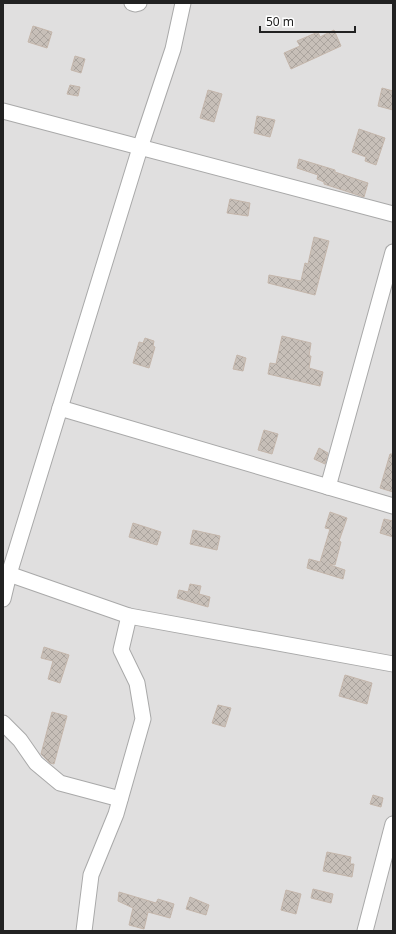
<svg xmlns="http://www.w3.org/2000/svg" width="396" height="934" viewBox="0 0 396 934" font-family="'Noto Sans',sans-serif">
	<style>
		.residential { fill: #e0dfdf }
		.building { fill: url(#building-cross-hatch); stroke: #c4b6ab }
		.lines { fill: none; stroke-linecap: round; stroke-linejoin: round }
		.minor-casing { stroke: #a9a9a9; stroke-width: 17 }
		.minor { stroke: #fff; stroke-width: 15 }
	</style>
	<defs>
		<pattern id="building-cross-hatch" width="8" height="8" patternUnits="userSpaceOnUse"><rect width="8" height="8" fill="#c7bfb8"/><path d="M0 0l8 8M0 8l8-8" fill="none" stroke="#aba49e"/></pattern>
	</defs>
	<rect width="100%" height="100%" fill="#f2efe9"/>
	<rect class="residential" x="3" y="3" width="390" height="928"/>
	<g class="building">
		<path d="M 33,26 L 52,32 L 47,48 L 28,42 Z"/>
		<path d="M 334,30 L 341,46 L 291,69 L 284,53 L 300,46 L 297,41 L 318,32 L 320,37 Z"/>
		<path d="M 75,56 L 85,59 L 81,73 L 71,70 Z"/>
		<path d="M 70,85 L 80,87 L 78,96 L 67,94 Z"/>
		<path d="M 382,88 L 393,91 L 393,110 L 378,106 Z"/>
		<path d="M 208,90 L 222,94 L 214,122 L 200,118 Z"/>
		<path d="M 257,116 L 275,120 L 270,137 L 254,133 Z"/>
		<path d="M 359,129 L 385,138 L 376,165 L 365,161 L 366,157 L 352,152 Z"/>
		<path d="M 299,159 L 335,170 L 335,172 L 368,183 L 364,197 L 324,184 L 324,182 L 317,179 L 318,175 L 297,168 Z"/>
		<path d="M 230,199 L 250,203 L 248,216 L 227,213 Z"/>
		<path d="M 314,237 L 329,241 L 315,295 L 268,283 L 269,275 L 301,281 L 305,263 L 308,264 Z"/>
		<path d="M 282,336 L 311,343 L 309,356 L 311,356 L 309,368 L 323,372 L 320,386 L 268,374 L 270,363 L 276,364 Z"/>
		<path d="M 145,338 L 154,341 L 153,346 L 155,347 L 149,368 L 133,363 L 139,342 L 143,343 Z"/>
		<path d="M 237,355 L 246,358 L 243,371 L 233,369 Z"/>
		<path d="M 264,430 L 278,434 L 272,454 L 258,450 Z"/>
		<path d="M 319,448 L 328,453 L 325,464 L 314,459 Z"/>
		<path d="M 390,454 L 393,454 L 393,492 L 380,488 Z"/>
		<path d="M 330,512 L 347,518 L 339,541 L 341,542 L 335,565 L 330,564 L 330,565 L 345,570 L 343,579 L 307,568 L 309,559 L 320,562 L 330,529 L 325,528 Z"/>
		<path d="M 384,519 L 393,521 L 393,537 L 380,533 Z"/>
		<path d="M 133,523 L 161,532 L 157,545 L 129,537 Z"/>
		<path d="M 193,530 L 220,536 L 217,550 L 190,544 Z"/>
		<path d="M 190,584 L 201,586 L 199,594 L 210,597 L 208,607 L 177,598 L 179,590 L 188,592 Z"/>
		<path d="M 44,647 L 69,655 L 60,683 L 48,679 L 53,661 L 41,658 Z"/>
		<path d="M 345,675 L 372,683 L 367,704 L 339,696 Z"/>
		<path d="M 218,705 L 231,708 L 225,727 L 212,723 Z"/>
		<path d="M 52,712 L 67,716 L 54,764 L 50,763 L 41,754 Z"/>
		<path d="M 373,795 L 383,798 L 381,807 L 370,804 Z"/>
		<path d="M 327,852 L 351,857 L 350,864 L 354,864 L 352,877 L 323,871 Z"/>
		<path d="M 313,889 L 333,894 L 331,903 L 311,898 Z"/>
		<path d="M 286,890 L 301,894 L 296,914 L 281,910 Z"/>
		<path d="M 119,892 L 156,903 L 158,899 L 174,904 L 170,918 L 148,912 L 144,929 L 129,925 L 133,908 L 118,901 Z"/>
		<path d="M 190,897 L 209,905 L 206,915 L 186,909 Z"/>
	</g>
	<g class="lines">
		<defs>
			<g id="minor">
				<path d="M 132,3 L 135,4 L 139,3"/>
				<path d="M 3,111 L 393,214"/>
				<path d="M 60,408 L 393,506"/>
				<path d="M 328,487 L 393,252"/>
				<path d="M 3,572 L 129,616 L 393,664"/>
				<path d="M 3,599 L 9,574 L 140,148 L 173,49 L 183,3"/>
				<path d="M 3,723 L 20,740 L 36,763 L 60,783 L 120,799"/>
				<path d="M 84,931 L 91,875 L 116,814 L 143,719 L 137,683 L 121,650 L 129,616"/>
				<path d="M 365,931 L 393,824"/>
			</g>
		</defs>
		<use href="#minor" class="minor-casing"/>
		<use href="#minor" class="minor"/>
	</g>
	<rect width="396" height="934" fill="none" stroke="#222222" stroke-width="8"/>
	<path d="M260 26v6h95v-6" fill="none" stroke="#222222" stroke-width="2"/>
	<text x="266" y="26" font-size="12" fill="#222222" stroke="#ffffff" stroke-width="3" paint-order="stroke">50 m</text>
</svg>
